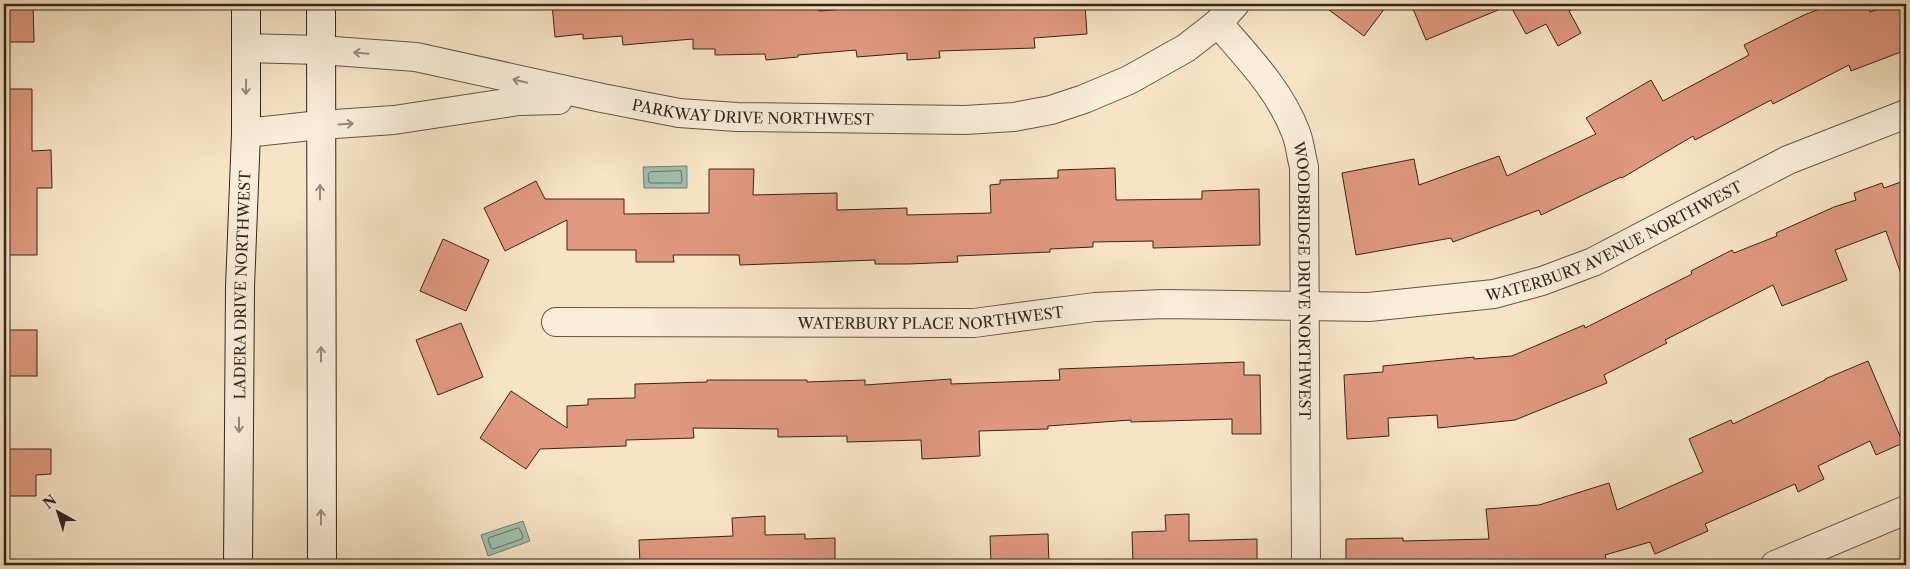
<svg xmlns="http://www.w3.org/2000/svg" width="1910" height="569" viewBox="0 0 1910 569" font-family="'Libre Caslon Text',serif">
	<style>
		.water { fill: #9ebfae; stroke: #738274 }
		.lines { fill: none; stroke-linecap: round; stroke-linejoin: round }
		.shore { stroke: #687266; stroke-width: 1 }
		.building { fill: #e09880; stroke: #33261d }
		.minor-casing { stroke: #645647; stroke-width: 30 }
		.tertiary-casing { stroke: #645647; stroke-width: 30 }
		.secondary-casing { stroke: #33261d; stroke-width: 30 }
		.minor { stroke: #faedd9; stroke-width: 28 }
		.tertiary { stroke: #faedd9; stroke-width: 28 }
		.secondary { stroke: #faedd9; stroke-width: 28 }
		.oneway { stroke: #968a7b }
		.labels { text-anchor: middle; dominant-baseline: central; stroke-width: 4; stroke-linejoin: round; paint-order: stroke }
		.street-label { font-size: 15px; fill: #33261d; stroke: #faedd9 }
	</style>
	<rect width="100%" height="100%" fill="#f7e4c5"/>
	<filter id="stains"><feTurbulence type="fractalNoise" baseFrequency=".004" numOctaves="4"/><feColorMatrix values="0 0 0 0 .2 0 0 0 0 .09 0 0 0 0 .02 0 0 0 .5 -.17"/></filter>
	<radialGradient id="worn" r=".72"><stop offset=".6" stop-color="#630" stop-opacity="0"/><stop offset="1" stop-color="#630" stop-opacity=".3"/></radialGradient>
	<g class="water">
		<path d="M 687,166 L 687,188 L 644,188 L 643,167 Z"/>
		<path d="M 523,521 L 530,541 L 488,556 L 481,535 Z"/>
	</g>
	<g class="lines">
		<g class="shore">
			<path d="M 681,171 L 682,181 L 681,183 L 651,183 L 649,182 L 648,174 L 650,172 Z"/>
			<path d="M 519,528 L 523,536 L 522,539 L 493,549 L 491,548 L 488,540 L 489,538 Z"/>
		</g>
	</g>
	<g class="building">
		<path d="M 4,4 L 33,4 L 34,42 L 4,42 Z"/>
		<path d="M 552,4 L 678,4 L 678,8 L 760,6 L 760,4 L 818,4 L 819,11 L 905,4 L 1085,4 L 1087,34 L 1034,38 L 1035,48 L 939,51 L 940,58 L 907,60 L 907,53 L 857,57 L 856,50 L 798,55 L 798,57 L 766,60 L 765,54 L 715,55 L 715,49 L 693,49 L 693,39 L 623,45 L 622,36 L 583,39 L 583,34 L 555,37 Z"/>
		<path d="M 1321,4 L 1388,4 L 1364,36 Z"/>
		<path d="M 1411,4 L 1582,4 L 1569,11 L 1581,33 L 1558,46 L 1546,24 L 1526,34 L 1510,5 L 1426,40 Z"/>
		<path d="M 1833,4 L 1867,4 L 1870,12 L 1894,4 L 1906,4 L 1906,50 L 1851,71 L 1849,65 L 1773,104 L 1771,100 L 1695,140 L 1693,136 L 1622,178 L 1621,177 L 1541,215 L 1539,210 L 1453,242 L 1451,238 L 1356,255 L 1342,173 L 1414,159 L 1419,185 L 1499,156 L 1507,176 L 1596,134 L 1586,118 L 1651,80 L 1663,101 L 1749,55 L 1744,45 L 1804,15 Z"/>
		<path d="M 4,89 L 32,89 L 32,151 L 51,150 L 52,188 L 37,188 L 37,255 L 4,255 Z"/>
		<path d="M 1115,168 L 1116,200 L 1202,199 L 1202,191 L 1259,189 L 1260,245 L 1153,248 L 1153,241 L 1093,242 L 1093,247 L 1050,249 L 1050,252 L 957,256 L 958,262 L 908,264 L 875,264 L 875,260 L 740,265 L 739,255 L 673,255 L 674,262 L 636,262 L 636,250 L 567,250 L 567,220 L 505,251 L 484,208 L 536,181 L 545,199 L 624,199 L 624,214 L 709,213 L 709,169 L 754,169 L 753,195 L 837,193 L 837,210 L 907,208 L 907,215 L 991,213 L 990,185 L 1000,184 L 1000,180 L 1058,178 L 1058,170 Z"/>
		<path d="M 1901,182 L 1906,196 L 1906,277 L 1902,277 L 1886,231 L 1835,250 L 1847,280 L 1782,306 L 1773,285 L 1665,340 L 1667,343 L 1604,375 L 1607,383 L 1515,420 L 1438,428 L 1437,415 L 1388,418 L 1389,436 L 1347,439 L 1344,375 L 1383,372 L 1383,366 L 1474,357 L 1474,359 L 1512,356 L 1584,325 L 1585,328 L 1692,274 L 1691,271 L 1732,250 L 1734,253 L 1777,236 L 1776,233 L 1834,207 L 1856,200 L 1854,193 L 1882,183 L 1884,188 Z"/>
		<path d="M 443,239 L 489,260 L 466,311 L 420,291 Z"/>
		<path d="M 461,323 L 483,377 L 438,395 L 416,340 Z"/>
		<rect x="4" y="330" width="33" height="46"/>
		<path d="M 1868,361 L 1903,443 L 1876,455 L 1870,441 L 1818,466 L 1824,479 L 1798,492 L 1795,484 L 1705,524 L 1708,531 L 1655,554 L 1650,542 L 1605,555 L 1608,565 L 1346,565 L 1346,539 L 1403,538 L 1403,541 L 1489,539 L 1486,509 L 1539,505 L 1609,483 L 1617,510 L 1703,472 L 1689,439 L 1731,420 L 1733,424 L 1825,380 L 1825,379 Z"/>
		<path d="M 1244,362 L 1244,375 L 1260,375 L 1261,434 L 1232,434 L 1232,419 L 1131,422 L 1131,420 L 1048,426 L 1048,429 L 979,431 L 980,456 L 922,459 L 921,440 L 847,442 L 847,436 L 778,437 L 778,429 L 693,428 L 694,438 L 626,440 L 626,446 L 540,449 L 526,469 L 480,438 L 511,391 L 567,428 L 567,406 L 588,405 L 588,399 L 635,398 L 635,384 L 707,382 L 707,380 L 807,380 L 807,382 L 865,380 L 865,385 L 951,379 L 951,384 L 1060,380 L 1059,369 Z"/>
		<path d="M 4,449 L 51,449 L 51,474 L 36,475 L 36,496 L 4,496 Z"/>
		<path d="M 1189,514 L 1189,541 L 1257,539 L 1257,565 L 1133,565 L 1132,532 L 1166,531 L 1165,515 Z"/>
		<path d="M 765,516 L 765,535 L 805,534 L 805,539 L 835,538 L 835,565 L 640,565 L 639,540 L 733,536 L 732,518 Z"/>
		<path d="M 1048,534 L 1049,565 L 991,565 L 990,536 Z"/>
	</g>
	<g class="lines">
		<defs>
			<g id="minor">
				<path id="s1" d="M 1218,23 C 1247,57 1280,90 1296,133 C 1300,143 1301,156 1304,167 L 1306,565"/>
				<path id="s2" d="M 556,322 L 974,323 L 1095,307 L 1163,304 L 1369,307 L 1494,294 L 1542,281 L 1593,262 L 1788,160 L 1906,114"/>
				<path d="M 1775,565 L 1906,510"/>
			</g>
			<g id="tertiary">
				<path id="s3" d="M 247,48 L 320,50 L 416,57 L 602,98 L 679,113 L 737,117 L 965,120 L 1014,117 L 1051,110 L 1084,99 L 1129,80 L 1186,48 L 1218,23 L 1235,4"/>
				<path d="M 246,133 L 320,125 L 394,120 L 519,101 L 558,100"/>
			</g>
			<g id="secondary">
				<path d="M 321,4 L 322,565"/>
				<path id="s4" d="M 238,565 L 240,287 L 246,133 L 246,4"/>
			</g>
		</defs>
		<use href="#minor" class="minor-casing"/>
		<use href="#tertiary" class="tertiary-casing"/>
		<use href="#secondary" class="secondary-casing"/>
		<use href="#minor" class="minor"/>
		<use href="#tertiary" class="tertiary"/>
		<use href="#secondary" class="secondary"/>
	</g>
	<defs><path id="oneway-shaft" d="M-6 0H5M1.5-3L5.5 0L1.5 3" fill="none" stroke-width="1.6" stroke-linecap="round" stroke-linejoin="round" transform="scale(1.25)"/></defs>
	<g class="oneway">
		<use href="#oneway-shaft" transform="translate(361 53) rotate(-175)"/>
		<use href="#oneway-shaft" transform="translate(520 81) rotate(-167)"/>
		<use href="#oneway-shaft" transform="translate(246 87) rotate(91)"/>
		<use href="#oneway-shaft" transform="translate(346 124) rotate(-4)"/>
		<use href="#oneway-shaft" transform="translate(320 192) rotate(-90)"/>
		<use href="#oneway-shaft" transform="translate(321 354) rotate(-90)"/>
		<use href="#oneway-shaft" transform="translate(239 425) rotate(90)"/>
		<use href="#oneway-shaft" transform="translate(321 517) rotate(-90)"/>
	</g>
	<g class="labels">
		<g class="street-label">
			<text stroke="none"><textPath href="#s3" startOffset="512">PARKWAY DRIVE NORTHWEST</textPath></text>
			<text stroke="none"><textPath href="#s2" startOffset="1071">WATERBURY AVENUE NORTHWEST</textPath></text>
			<text stroke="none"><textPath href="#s1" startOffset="284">WOODBRIDGE DRIVE NORTHWEST</textPath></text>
			<text stroke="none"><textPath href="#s4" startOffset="280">LADERA DRIVE NORTHWEST</textPath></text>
			<text stroke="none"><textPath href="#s2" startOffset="375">WATERBURY PLACE NORTHWEST</textPath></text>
		</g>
	</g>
	<rect width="1910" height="569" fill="none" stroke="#f7e4c5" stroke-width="20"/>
	<rect x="5" y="5" width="1900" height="559" fill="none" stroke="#33261d" stroke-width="2.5"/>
	<rect x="10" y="10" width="1890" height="549" fill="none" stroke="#33261d"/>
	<g transform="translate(58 512) rotate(321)" stroke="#faedd9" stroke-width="4" paint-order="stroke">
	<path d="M0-4L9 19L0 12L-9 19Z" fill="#33261d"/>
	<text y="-8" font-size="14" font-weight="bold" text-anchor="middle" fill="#33261d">N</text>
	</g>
	<rect width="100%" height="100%" filter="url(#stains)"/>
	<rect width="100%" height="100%" fill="url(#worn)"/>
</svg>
